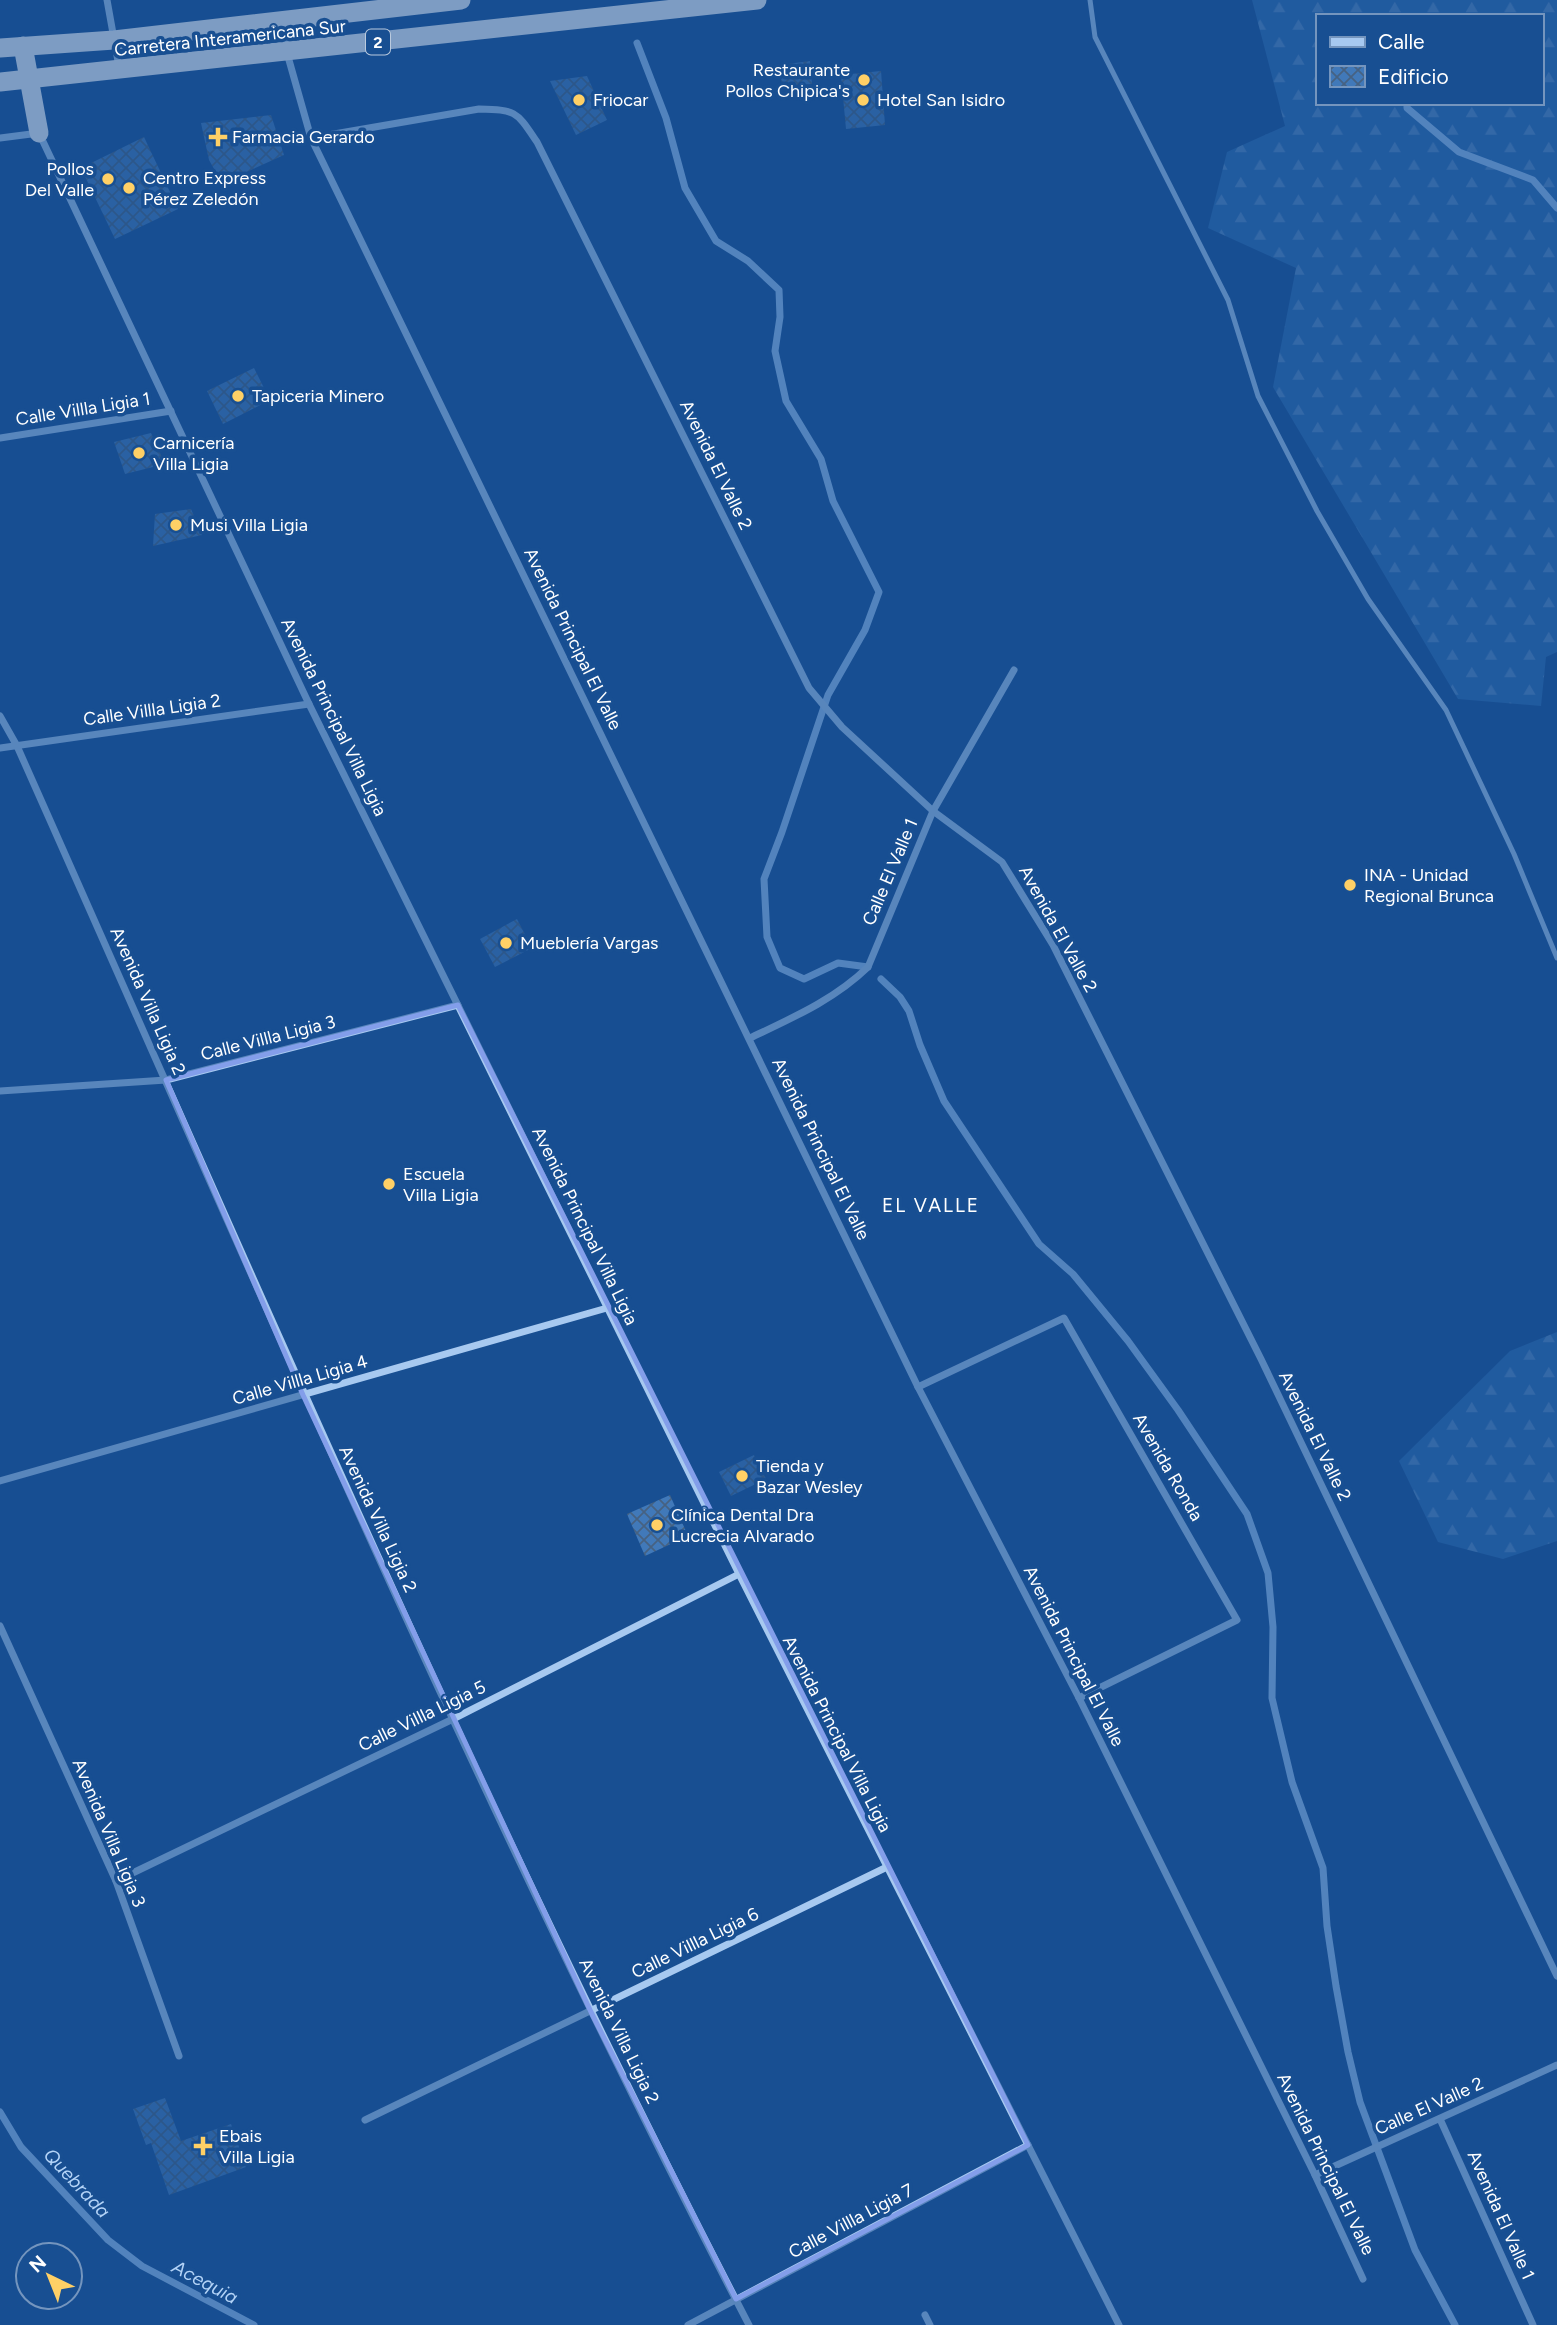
<svg xmlns="http://www.w3.org/2000/svg" width="1557" height="2325" viewBox="0 0 1557 2325" font-family="Figtree,sans-serif">
	<style>
		.forest { fill: url(#forest-firs); fill-rule: evenodd }
		.lines { fill: none; stroke-linecap: round; stroke-linejoin: round }
		.stream { stroke: #9ac4f2; stroke-width: 7 }
		.building { fill: url(#building-cross-hatch) }
		.service { stroke: #a7c9f0; stroke-width: 5 }
		.minor { stroke: #a7c9f0; stroke-width: 7 }
		.trunk { stroke: #f8faff; stroke-width: 19 }
		.marked { fill: none; stroke: #839eea; stroke-width: 5; stroke-linejoin: round }
		.poi-dot { fill: #ffd066; stroke: #184f92; stroke-width: 2.5 }
		.labels { text-anchor: middle; dominant-baseline: central; stroke-width: 7; stroke-linejoin: round; paint-order: stroke }
		.shield { fill: #184f92; stroke: #bacade; stroke-width: 2 }
		.shield-label { font-size: 16px; font-weight: bold; fill: #fff }
		.street-label { font-size: 18px; fill: #fff; stroke: #184f92 }
		.poi-label { font-size: 18px; fill: #fff; stroke: #184f92; text-anchor: start }
		.neighbourhood-label { font-size: 19px; letter-spacing: 2px; fill: #fff; stroke: #184f92 }
		.water-label { font-size: 19px; font-style: italic; fill: #b3d3f7; stroke: #184f92 }
	</style>
	<defs>
		<pattern id="forest-firs" width="22" height="20" patternUnits="userSpaceOnUse" patternTransform="scale(1.75)"><rect width="22" height="20" fill="#2b6ab0"/><path d="M5 1l3.5 6h-7zM16 11l3.5 6h-7z" fill="#5588c0"/></pattern>
		<pattern id="building-cross-hatch" width="8" height="8" patternUnits="userSpaceOnUse" patternTransform="scale(1.75)"><rect width="8" height="8" fill="#4179b9"/><path d="M0 0l8 8M0 8l8-8" fill="none" stroke="#466282"/></pattern>
	</defs>
	<rect width="100%" height="100%" fill="#184f92"/>
	<g class="forest">
		<path d="M 1252,0 L 1557,0 L 1557,652 L 1546,657 L 1541,706 L 1458,699 L 1273,387 L 1296,268 L 1208,228 L 1227,152 L 1285,126 ZM 1317,16 L 1541,16 L 1541,103 L 1317,103 Z"/>
		<path d="M 1557,1332 L 1557,1541 L 1503,1559 L 1438,1542 L 1399,1461 L 1510,1351 Z"/>
	</g>
	<g class="lines">
		<g class="stream">
			<path d="M 637,43 L 666,118 L 685,188 L 716,241 L 748,261 L 779,290 L 780,317 L 775,351 L 786,401 L 821,459 L 833,501 L 879,592 L 865,630 L 828,695 L 782,832 L 764,879 L 767,937 L 780,968 L 804,979 L 838,963 L 868,967"/>
			<path d="M 1407,103 L 1407,108 L 1459,152 L 1533,180 L 1557,208"/>
			<path d="M 881,979 L 900,997 L 909,1011 L 920,1045 L 944,1101 L 1039,1244 L 1073,1274 L 1128,1341 L 1178,1410 L 1247,1514 L 1268,1573 L 1273,1627 L 1272,1698 L 1292,1782 L 1323,1868 L 1327,1926 L 1336,1986 L 1348,2052 L 1360,2102 L 1415,2250 L 1455,2325"/>
			<path d="M 0,2112 L 21,2147 L 108,2240 L 142,2266 L 254,2325"/>
		</g>
	</g>
	<g class="building">
		<path d="M 810,61 L 812,84 L 782,87 L 780,65 Z"/>
		<path d="M 881,71 L 885,125 L 846,129 L 841,75 Z"/>
		<path d="M 587,76 L 607,120 L 576,135 L 550,81 Z"/>
		<path d="M 271,115 L 284,155 L 222,183 L 209,160 L 201,123 Z"/>
		<path d="M 144,137 L 178,209 L 115,239 L 81,168 Z"/>
		<path d="M 254,368 L 270,400 L 223,424 L 207,391 Z"/>
		<path d="M 151,433 L 165,464 L 125,474 L 114,442 Z"/>
		<path d="M 191,509 L 202,535 L 153,546 L 155,514 Z"/>
		<path d="M 517,919 L 532,948 L 495,967 L 480,939 Z"/>
		<path d="M 754,1455 L 766,1479 L 731,1496 L 719,1472 Z"/>
		<path d="M 670,1495 L 688,1536 L 645,1556 L 627,1514 Z"/>
		<path d="M 165,2098 L 181,2141 L 231,2124 L 246,2167 L 169,2195 L 151,2143 L 146,2145 L 133,2109 Z"/>
	</g>
	<g class="lines">
		<path class="service" d="M 1090,0 L 1095,37 L 1228,300 L 1258,396 L 1317,511 L 1368,599 L 1446,710 L 1514,854 L 1557,958"/>
		<g class="minor">
			<path d="M 107,0 L 119,67"/>
			<path d="M 282,21 L 287,53 L 311,138 L 918,1387 L 1079,1698 L 1315,2175 L 1363,2279"/>
			<path d="M 0,138 L 39,133 L 309,704 L 739,1574 L 1119,2325"/>
			<path d="M 311,138 L 479,109 C 517,110 516,111 537,142 L 809,688 L 842,727 L 933,811 L 1002,862 L 1053,945 L 1261,1359 L 1557,1976"/>
			<path d="M 0,438 L 171,411"/>
			<path d="M 0,716 L 17,746 C 253,1276 481,1810 749,2325"/>
			<path d="M 0,748 L 309,704"/>
			<path d="M 750,1038 C 792,1018 834,1000 868,967 L 933,811 L 1014,670"/>
			<path d="M 0,1091 L 166,1080 L 458,1005"/>
			<path d="M 918,1387 L 1064,1318 L 1237,1620 L 1079,1698"/>
			<path d="M 0,1481 L 607,1308"/>
			<path d="M 0,1626 L 116,1881 L 179,2056"/>
			<path d="M 116,1881 L 453,1719 L 739,1574"/>
			<path d="M 1440,2119 L 1533,2325"/>
			<path d="M 365,2120 L 887,1867"/>
			<path d="M 1315,2175 L 1557,2065"/>
			<path d="M 925,2315 L 930,2325"/>
			<path d="M 688,2325 L 1028,2145"/>
		</g>
		<g class="trunk">
			<path d="M 23,46 L 39,133"/>
			<path d="M 0,48 L 114,40 L 461,0"/>
			<path d="M 0,82 L 757,0"/>
		</g>
	</g>
	<path d="M0 0H1557V2325H0ZM 458,1005 L 1028,2145 L 736,2299 L 591,2012 L 303,1395 L 166,1080 Z" fill="#184f92" fill-opacity=".55" fill-rule="evenodd"/>
	<path class="marked" d="M 458,1005 L 1028,2145 L 736,2299 L 591,2012 L 303,1395 L 166,1080 Z"/>
	<g class="poi-dot">
		<circle cx="864" cy="80" r="7"/>
		<circle cx="579" cy="100" r="7"/>
		<circle cx="863" cy="100" r="7"/>
		<path d="M214.5 126.5h7v7h7v7h-7v7h-7v-7h-7v-7h7z"/>
		<circle cx="108" cy="179" r="7"/>
		<circle cx="129" cy="188" r="7"/>
		<circle cx="238" cy="396" r="7"/>
		<circle cx="139" cy="453" r="7"/>
		<circle cx="176" cy="525" r="7"/>
		<circle cx="1350" cy="885" r="7"/>
		<circle cx="506" cy="943" r="7"/>
		<circle cx="389" cy="1184" r="7"/>
		<circle cx="742" cy="1476" r="7"/>
		<circle cx="657" cy="1525" r="7"/>
		<path d="M199.5 2135.5h7v7h7v7h-7v7h-7v-7h-7v-7h7z"/>
	</g>
	<g class="labels">
		<rect class="shield" x="366" y="29.5" width="24" height="25" rx="5"/>
		<g class="shield-label">
			<text x="378" y="42">2</text>
		</g>
		<g class="street-label">
			<text transform="translate(230 38) rotate(-6)">Carretera Interamericana Sur</text>
			<text transform="translate(83 409) rotate(-9)">Calle Villla Ligia 1</text>
			<text transform="translate(716 465) rotate(64)">Avenida El Valle 2</text>
			<text transform="translate(573 639) rotate(64)">Avenida Principal El Valle</text>
			<text transform="translate(152 710) rotate(-8)">Calle Villla Ligia 2</text>
			<text transform="translate(334 717) rotate(64)">Avenida Principal Villa Ligia</text>
			<text transform="translate(890 872) rotate(-67)">Calle El Valle 1</text>
			<text transform="translate(1058 929) rotate(61)">Avenida El Valle 2</text>
			<text transform="translate(148 1001) rotate(66)">Avenida Villa Ligia 2</text>
			<text transform="translate(268 1038) rotate(-14)">Calle Villla Ligia 3</text>
			<text transform="translate(821 1149) rotate(64)">Avenida Principal El Valle</text>
			<text transform="translate(585 1226) rotate(64)">Avenida Principal Villa Ligia</text>
			<text transform="translate(300 1380) rotate(-16)">Calle Villla Ligia 4</text>
			<text transform="translate(1315 1436) rotate(64)">Avenida El Valle 2</text>
			<text transform="translate(1168 1467) rotate(60)">Avenida Ronda</text>
			<text transform="translate(378 1519) rotate(65)">Avenida Villa Ligia 2</text>
			<text transform="translate(1074 1656) rotate(63)">Avenida Principal El Valle</text>
			<text transform="translate(422 1716) rotate(-26)">Calle Villla Ligia 5</text>
			<text transform="translate(837 1734) rotate(63)">Avenida Principal Villa Ligia</text>
			<text transform="translate(109 1833) rotate(67)">Avenida Villa Ligia 3</text>
			<text transform="translate(695 1943) rotate(-26)">Calle Villla Ligia 6</text>
			<text transform="translate(619 2031) rotate(64)">Avenida Villa Ligia 2</text>
			<text transform="translate(1429 2106) rotate(-24)">Calle El Valle 2</text>
			<text transform="translate(1326 2164) rotate(64)">Avenida Principal El Valle</text>
			<text transform="translate(1501 2215) rotate(66)">Avenida El Valle 1</text>
			<text transform="translate(851 2221) rotate(-28)">Calle Villla Ligia 7</text>
		</g>
		<g class="poi-label">
			<text x="850" y="70" text-anchor="end">Restaurante<tspan x="850" dy="21">Pollos Chipica's</tspan></text>
			<text x="593" y="100">Friocar</text>
			<text x="877" y="100">Hotel San Isidro</text>
			<text x="232" y="137">Farmacia Gerardo</text>
			<text x="94" y="169" text-anchor="end">Pollos<tspan x="94" dy="21">Del Valle</tspan></text>
			<text x="143" y="178">Centro Express<tspan x="143" dy="21">Pérez Zeledón</tspan></text>
			<text x="252" y="396">Tapiceria Minero</text>
			<text x="153" y="443">Carnicería<tspan x="153" dy="21">Villa Ligia</tspan></text>
			<text x="190" y="525">Musi Villa Ligia</text>
			<text x="1364" y="875">INA - Unidad<tspan x="1364" dy="21">Regional Brunca</tspan></text>
			<text x="520" y="943">Mueblería Vargas</text>
			<text x="403" y="1174">Escuela<tspan x="403" dy="21">Villa Ligia</tspan></text>
			<text x="756" y="1466">Tienda y<tspan x="756" dy="21">Bazar Wesley</tspan></text>
			<text x="671" y="1515">Clínica Dental Dra<tspan x="671" dy="21">Lucrecia Alvarado</tspan></text>
			<text x="219" y="2136">Ebais<tspan x="219" dy="21">Villa Ligia</tspan></text>
		</g>
		<g class="neighbourhood-label">
			<text x="931" y="1205">EL VALLE</text>
		</g>
		<g class="water-label">
			<text transform="translate(77 2183) rotate(47)">Quebrada</text>
			<text transform="translate(205 2282) rotate(28)">Acequia</text>
		</g>
	</g>
	<rect x="1316" y="14" width="228" height="91" fill="#184f92" stroke="#7495be" stroke-width="2"/>
	<rect x="1330" y="37" width="35" height="10" fill="#a7c9f0" stroke="#7495be" stroke-width="2"/>
	<text x="1378" y="49" font-size="21" fill="#ffffff">Calle</text>
	<rect x="1330" y="66" width="35" height="21" fill="url(#building-cross-hatch)" stroke="#7495be" stroke-width="2"/>
	<text x="1378" y="84" font-size="21" fill="#ffffff">Edificio</text>
	<g transform="translate(49 2276) rotate(317)"><circle r="33" fill="#184f92" stroke="#7495be" stroke-width="2"/>
	<path d="M0-5L12 26L0 18L-12 26Z" fill="#ffd066"/>
	<text y="-10" font-size="19" font-weight="bold" text-anchor="middle" fill="#ffffff">N</text>
	</g>
</svg>
